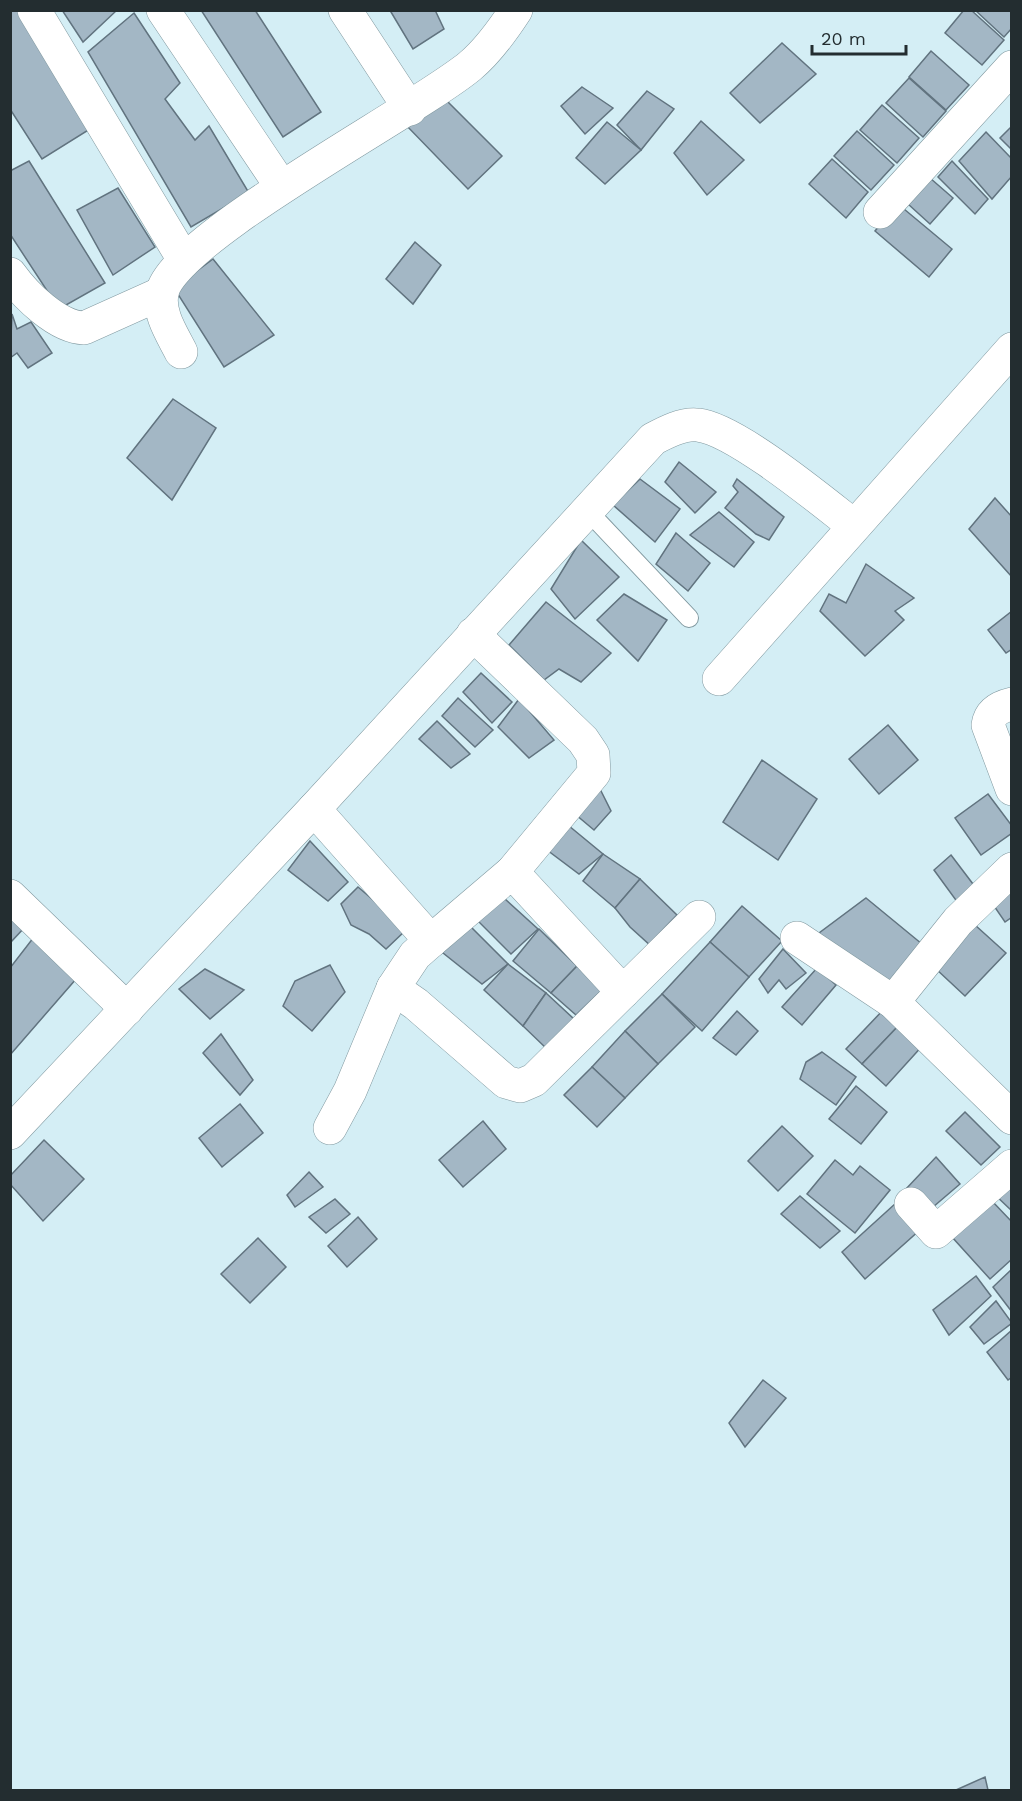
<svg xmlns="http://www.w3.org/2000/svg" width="1022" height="1801" viewBox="0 0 1022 1801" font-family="'Work Sans',sans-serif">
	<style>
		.building { fill: #a3b7c5; stroke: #61737f; stroke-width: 1.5 }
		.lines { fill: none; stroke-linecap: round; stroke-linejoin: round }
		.lane-casing { stroke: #8199a0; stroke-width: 20 }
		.street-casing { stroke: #8199a0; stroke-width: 34 }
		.lane { stroke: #fff; stroke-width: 18 }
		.street { stroke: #fff; stroke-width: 33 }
	</style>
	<rect width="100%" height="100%" fill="#d4eef5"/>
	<g class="building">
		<path d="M 10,10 L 17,10 L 90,129 L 42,159 L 10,109 Z"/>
		<path d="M 62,10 L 116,10 L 116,11 L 83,42 Z"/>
		<path d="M 201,10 L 255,10 L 321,112 L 283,137 Z"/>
		<path d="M 393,10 L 435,10 L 444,29 L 413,49 L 391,12 Z"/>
		<path d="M 964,10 L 971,10 L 1004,40 L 982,65 L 945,33 Z"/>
		<path d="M 975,10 L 1012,10 L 1012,28 L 1004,37 Z"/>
		<path d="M 134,13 L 180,83 L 165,99 L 195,140 L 209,126 L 249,193 L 191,227 L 88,52 Z"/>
		<path d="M 782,43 L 816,74 L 760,123 L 730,93 Z"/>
		<path d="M 931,51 L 969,85 L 946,110 L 909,77 Z"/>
		<path d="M 909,78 L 946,111 L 923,137 L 886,103 Z"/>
		<path d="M 582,87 L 613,108 L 585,134 L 561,106 Z"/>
		<path d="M 647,91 L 674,109 L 641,150 L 617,125 Z"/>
		<path d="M 443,97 L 502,156 L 468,189 L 403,122 Z"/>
		<path d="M 882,105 L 919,138 L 897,163 L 860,130 Z"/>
		<path d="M 701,121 L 744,160 L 707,195 L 674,153 Z"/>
		<path d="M 607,122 L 641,150 L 605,184 L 576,158 Z"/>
		<path d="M 1012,126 L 1012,150 L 1000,138 Z"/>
		<path d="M 857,131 L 894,165 L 871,190 L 834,156 Z"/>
		<path d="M 986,132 L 1012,159 L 1012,176 L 992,199 L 959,161 Z"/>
		<path d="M 832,159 L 868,192 L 846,218 L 809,184 Z"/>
		<path d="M 29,161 L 105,283 L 59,309 L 10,234 L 10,171 Z"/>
		<path d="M 952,161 L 988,199 L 975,214 L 938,177 Z"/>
		<path d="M 930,178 L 953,198 L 930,224 L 908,204 Z"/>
		<path d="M 118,188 L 155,247 L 113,275 L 77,210 Z"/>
		<path d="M 898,204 L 952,249 L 929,277 L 875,231 Z"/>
		<path d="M 415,242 L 441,265 L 413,304 L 386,279 Z"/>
		<path d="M 213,259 L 274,335 L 224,367 L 174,288 Z"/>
		<path d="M 12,314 L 17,329 L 31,322 L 52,353 L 28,368 L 17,353 L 10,358 Z"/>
		<path d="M 173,399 L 216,428 L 172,500 L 127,458 Z"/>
		<path d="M 679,462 L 716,492 L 695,513 L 665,482 Z"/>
		<path d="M 640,479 L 680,509 L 655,542 L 613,505 Z"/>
		<path d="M 737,479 L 784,517 L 769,540 L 756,534 L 725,508 L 738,492 L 733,486 Z"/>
		<path d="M 995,498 L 1012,517 L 1012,577 L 969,529 Z"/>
		<path d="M 719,512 L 754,542 L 734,567 L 690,535 Z"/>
		<path d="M 676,533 L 710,563 L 688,591 L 656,564 Z"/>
		<path d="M 581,540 L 619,577 L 575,619 L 551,589 Z"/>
		<path d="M 866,564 L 914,598 L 895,611 L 904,620 L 865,656 L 820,611 L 829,594 L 846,603 Z"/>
		<path d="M 624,594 L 667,620 L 638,661 L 597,620 Z"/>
		<path d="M 546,602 L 611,653 L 581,682 L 559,669 L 544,680 L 509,645 Z"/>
		<path d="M 1012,611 L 1012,649 L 1006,653 L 988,630 Z"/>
		<path d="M 481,673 L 512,702 L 492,723 L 463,692 Z"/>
		<path d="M 458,698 L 493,730 L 475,747 L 442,716 Z"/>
		<path d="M 519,699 L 554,740 L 529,758 L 498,727 Z"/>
		<path d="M 437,721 L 470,754 L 451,768 L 419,739 Z"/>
		<path d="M 888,725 L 918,760 L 879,794 L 849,759 Z"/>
		<path d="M 762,760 L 817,799 L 778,860 L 723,822 Z"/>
		<path d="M 597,783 L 611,811 L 594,830 L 569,809 Z"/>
		<path d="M 988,794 L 1012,826 L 1012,833 L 981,855 L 955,818 Z"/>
		<path d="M 563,821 L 603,854 L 579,874 L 539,844 Z"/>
		<path d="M 310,841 L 348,882 L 328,901 L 288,870 Z"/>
		<path d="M 603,854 L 640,879 L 615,908 L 583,881 Z"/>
		<path d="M 951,855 L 976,888 L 958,903 L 934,870 Z"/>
		<path d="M 640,879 L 677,915 L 652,941 L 651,946 L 630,927 L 615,908 Z"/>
		<path d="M 358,887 L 407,929 L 386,949 L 369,934 L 351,925 L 341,904 Z"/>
		<path d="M 495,890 L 538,929 L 511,954 L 475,918 Z"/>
		<path d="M 1012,892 L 1012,917 L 1005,922 L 994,906 Z"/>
		<path d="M 866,898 L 922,944 L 883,988 L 815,936 Z"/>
		<path d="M 742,906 L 782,941 L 749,977 L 710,942 Z"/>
		<path d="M 10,914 L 24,928 L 10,943 Z"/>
		<path d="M 465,921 L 508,964 L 482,984 L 438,949 Z"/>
		<path d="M 975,925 L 1006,953 L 965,996 L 935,968 Z"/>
		<path d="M 539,929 L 577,966 L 551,993 L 513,961 Z"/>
		<path d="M 37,933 L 83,971 L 10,1055 L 10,968 Z"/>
		<path d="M 710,942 L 749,977 L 702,1031 L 662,994 Z"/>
		<path d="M 783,949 L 806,973 L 786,989 L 779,980 L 768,993 L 759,979 Z"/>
		<path d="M 508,964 L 546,993 L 523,1026 L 484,990 Z"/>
		<path d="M 330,965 L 345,992 L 312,1031 L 283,1006 L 295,981 Z"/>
		<path d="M 577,966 L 601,991 L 576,1015 L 551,993 Z"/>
		<path d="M 817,968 L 836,985 L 802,1025 L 782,1007 Z"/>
		<path d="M 205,969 L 244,990 L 210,1019 L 179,989 Z"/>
		<path d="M 546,993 L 574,1019 L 548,1050 L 523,1026 Z"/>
		<path d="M 662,994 L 695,1027 L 658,1064 L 625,1031 Z"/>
		<path d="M 885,1008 L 901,1023 L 862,1064 L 846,1049 Z"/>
		<path d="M 737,1011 L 758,1031 L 736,1055 L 713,1038 Z"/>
		<path d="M 901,1023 L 924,1044 L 886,1086 L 862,1064 Z"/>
		<path d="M 625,1031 L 658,1064 L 625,1098 L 592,1067 Z"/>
		<path d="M 221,1034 L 253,1080 L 240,1095 L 203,1053 Z"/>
		<path d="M 822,1052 L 856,1077 L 836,1105 L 800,1079 L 806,1062 Z"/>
		<path d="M 592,1067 L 625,1098 L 597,1127 L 564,1095 Z"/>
		<path d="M 856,1086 L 887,1112 L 861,1144 L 829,1119 Z"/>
		<path d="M 240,1104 L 263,1133 L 222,1167 L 199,1138 Z"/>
		<path d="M 965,1112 L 1000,1147 L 981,1165 L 946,1131 Z"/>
		<path d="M 483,1121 L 506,1149 L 463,1187 L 439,1160 Z"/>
		<path d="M 782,1126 L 813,1156 L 778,1191 L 748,1161 Z"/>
		<path d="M 44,1140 L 84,1179 L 43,1221 L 10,1184 L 10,1176 Z"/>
		<path d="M 936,1157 L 960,1184 L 926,1213 L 905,1190 Z"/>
		<path d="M 835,1160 L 853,1175 L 860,1166 L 890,1190 L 855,1233 L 807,1194 Z"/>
		<path d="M 309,1172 L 323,1187 L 295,1207 L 287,1195 Z"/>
		<path d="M 1012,1173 L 1012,1211 L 992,1192 Z"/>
		<path d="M 800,1196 L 840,1231 L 820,1248 L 781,1214 Z"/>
		<path d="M 335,1199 L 350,1214 L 326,1233 L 309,1217 Z"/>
		<path d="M 992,1201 L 1012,1222 L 1012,1259 L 990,1279 L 952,1237 Z"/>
		<path d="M 896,1203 L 921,1229 L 865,1279 L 842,1252 Z"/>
		<path d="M 358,1217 L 377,1239 L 347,1267 L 328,1246 Z"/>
		<path d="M 258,1238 L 286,1267 L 250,1303 L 221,1274 Z"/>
		<path d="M 1012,1269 L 1012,1312 L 993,1287 Z"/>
		<path d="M 976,1276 L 991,1296 L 949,1335 L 933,1310 Z"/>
		<path d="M 996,1301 L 1012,1323 L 984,1344 L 970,1327 Z"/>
		<path d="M 1012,1330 L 1012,1377 L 1008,1380 L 987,1352 Z"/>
		<path d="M 763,1380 L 786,1398 L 745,1447 L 729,1423 Z"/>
		<path d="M 985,1777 L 988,1790 L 956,1790 Z"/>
	</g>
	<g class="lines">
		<defs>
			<path id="lane" d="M 587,510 L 689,618"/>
			<g id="street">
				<path d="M 34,10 L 184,260"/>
				<path d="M 163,10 L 281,186"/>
				<path d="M 345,10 L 410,109"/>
				<path d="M 880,212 L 1012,67"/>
				<path d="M 10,274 C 25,295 57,327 84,328 L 162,293"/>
				<path d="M 181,352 C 172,334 158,314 162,293 C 173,238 416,111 470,66 C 488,51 503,30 516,10"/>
				<path d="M 473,634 L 583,740 L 593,755 L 594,773 L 512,872"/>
				<path d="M 719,679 L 1012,349"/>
				<path d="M 1012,704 C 999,707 990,712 988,725 L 1012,789"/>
				<path d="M 314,809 L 431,941 L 512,872 L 623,992 L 699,917"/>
				<path d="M 10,896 L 127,1009"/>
				<path d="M 797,938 L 893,1002 L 1012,1118"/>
				<path d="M 431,941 L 415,955 L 393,988 L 416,1004 L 506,1082 L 520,1086 L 534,1080 L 623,992"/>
				<path d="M 893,1002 L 958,921 L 1012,869"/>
				<path d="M 330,1128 L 350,1091 L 393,988"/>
				<path d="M 10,1133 L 314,809 L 653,439 C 666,432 683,423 698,425 C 735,429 822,501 854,526"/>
				<path d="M 911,1204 L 936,1232 L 1012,1166"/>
			</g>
		</defs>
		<use href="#lane" class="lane-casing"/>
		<use href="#street" class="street-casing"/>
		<use href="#lane" class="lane"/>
		<use href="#street" class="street"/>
	</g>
	<rect width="1022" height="1801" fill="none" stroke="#232d30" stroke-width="24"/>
	<path d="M812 45v9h94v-9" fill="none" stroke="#232d30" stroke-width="3"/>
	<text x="821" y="45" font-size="18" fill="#232d30" stroke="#d4eef5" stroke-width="4.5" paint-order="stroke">20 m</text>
</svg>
